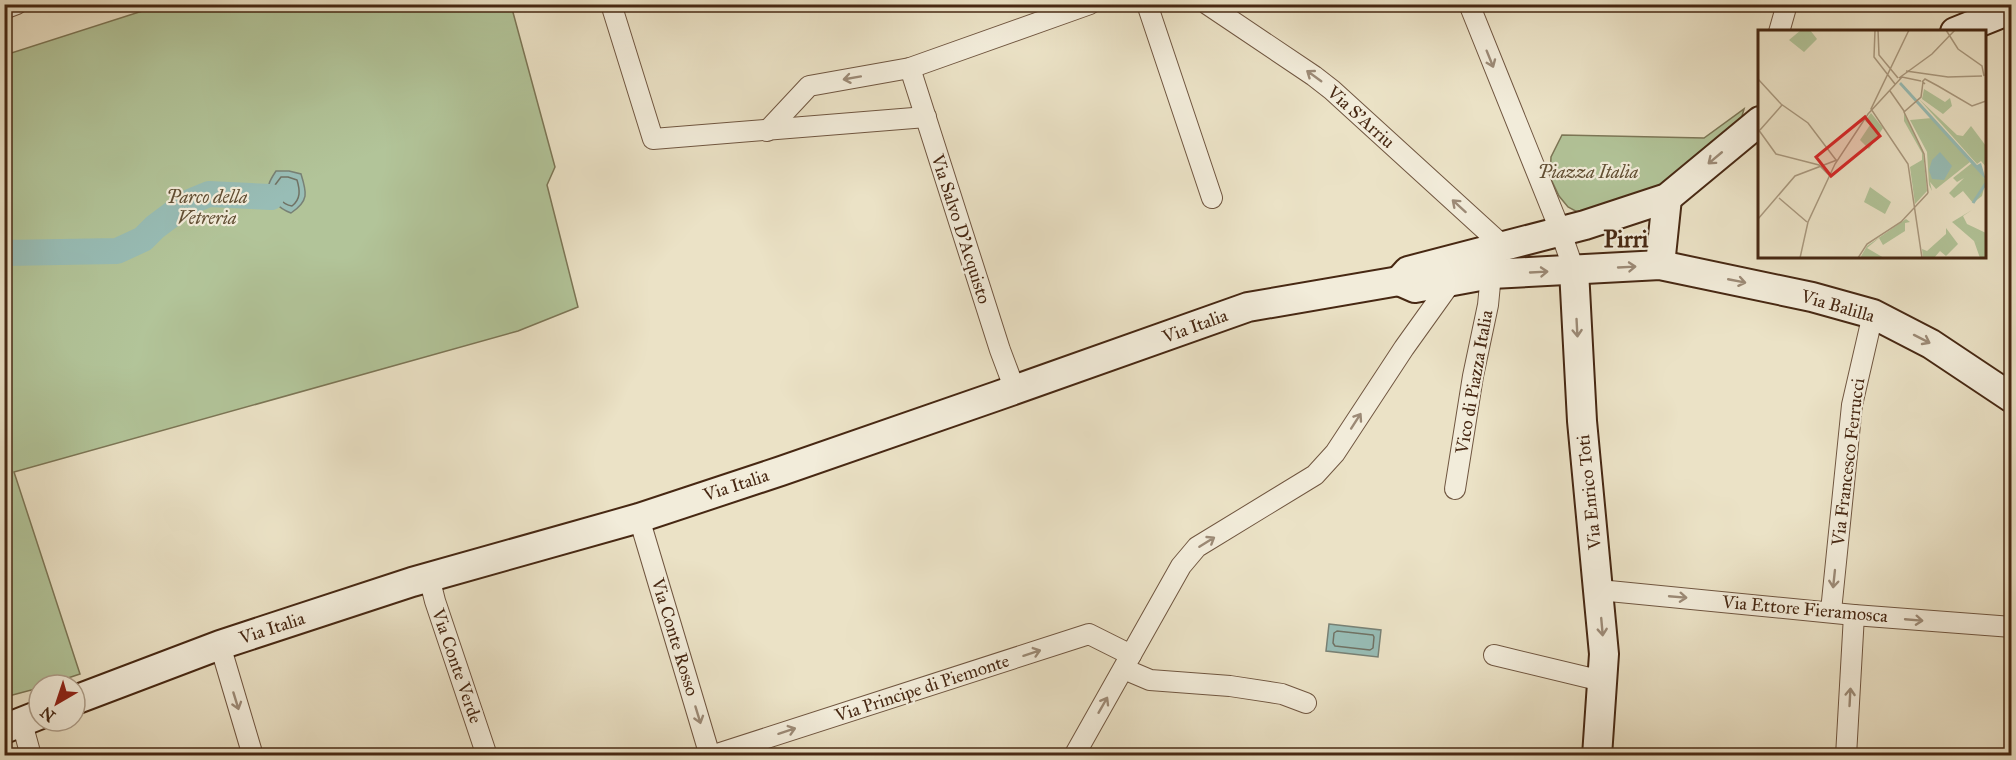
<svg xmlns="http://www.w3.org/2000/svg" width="2016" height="760" viewBox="0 0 2016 760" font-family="'IM FELL Great Primer',serif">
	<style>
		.green { fill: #b2c499; stroke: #7c7656; stroke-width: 1.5 }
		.water { fill: #98bdb6; stroke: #788175; stroke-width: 1.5 }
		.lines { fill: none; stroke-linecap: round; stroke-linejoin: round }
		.shore { stroke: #707264; stroke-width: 1.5 }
		.canal { stroke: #98bdb6; stroke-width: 26 }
		.street-casing { stroke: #705640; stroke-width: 22 }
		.secondary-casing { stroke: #472813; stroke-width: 32 }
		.street { stroke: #f2ecda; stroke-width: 20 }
		.secondary { stroke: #f2ecda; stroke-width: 28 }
		.oneway { stroke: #9c8a76 }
		.labels { text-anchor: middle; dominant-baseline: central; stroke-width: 4.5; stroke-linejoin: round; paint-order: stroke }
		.street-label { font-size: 18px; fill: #472813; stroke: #f2ecda }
		.park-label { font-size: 18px; font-style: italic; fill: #624f34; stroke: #f2ecda }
		.district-label { font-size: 24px; font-weight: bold; fill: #472813; stroke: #f2ecda }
		.inset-river { fill: none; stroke: #98bdb6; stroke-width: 3 }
		.inset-road { fill: none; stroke: #a9987e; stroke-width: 1.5 }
		.view { fill: #d62828; fill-opacity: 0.15; stroke: #d62828; stroke-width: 3 }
		.inset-edge { fill: none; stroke: #472813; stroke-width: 3 }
	</style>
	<rect width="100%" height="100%" fill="#ebe2c6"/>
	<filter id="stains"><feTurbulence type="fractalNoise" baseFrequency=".00333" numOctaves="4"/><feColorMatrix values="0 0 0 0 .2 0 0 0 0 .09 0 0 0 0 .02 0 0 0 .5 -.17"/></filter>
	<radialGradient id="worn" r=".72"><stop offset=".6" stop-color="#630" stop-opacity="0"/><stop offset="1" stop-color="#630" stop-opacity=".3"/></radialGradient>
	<g class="green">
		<path d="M 161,5 L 511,5 L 555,167 L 547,185 L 578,307 L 518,331 L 14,472 L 80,674 L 47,685 L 39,685 L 39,688 L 5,697 L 5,55 Z"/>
		<path d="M 1744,109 L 1740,123 L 1664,186 L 1581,214 L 1568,207 L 1559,196 L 1550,177 L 1551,157 L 1562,135 L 1704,138 Z"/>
	</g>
	<g class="water">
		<path d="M 276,171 L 289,171 L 301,174 C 307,193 309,201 291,213 C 280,209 266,198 269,184 C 270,180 274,174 276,171 Z"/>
		<path d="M 1329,624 L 1381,630 L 1378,657 L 1326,651 Z"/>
	</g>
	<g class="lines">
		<g class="shore">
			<path d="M 281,177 L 288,177 L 297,180 C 300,190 301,199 292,206 C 281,204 276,195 275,185 Z"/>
			<path d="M 1337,631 L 1373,635 L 1374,637 L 1373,648 L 1370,650 L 1335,646 L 1333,643 L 1334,633 Z"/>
		</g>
		<path class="canal" d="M 4,253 L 117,251 L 143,239 L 155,227 L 187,203 L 209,194 L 271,197"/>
		<defs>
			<g id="street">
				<path d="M 611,4 L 653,139 L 926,117"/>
				<path d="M 1147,4 L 1212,198"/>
				<path d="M 1207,4 L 1314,76 L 1332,90 L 1502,245"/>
				<path d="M 1469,4 L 1560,230 L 1574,270"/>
				<path d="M 4,9 L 17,4"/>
				<path d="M 1779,32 L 1787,4"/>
				<path d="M 910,68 L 1000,350 L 1015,390"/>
				<path d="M 767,131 L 809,86 L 910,68 L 1090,4"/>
				<path d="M 1455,489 L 1473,376 L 1488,305 L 1491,274"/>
				<path d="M 639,518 L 710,756"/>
				<path d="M 429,577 L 435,601 L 487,756"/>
				<path d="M 1599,590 L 1854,615 L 2012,627"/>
				<path d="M 1831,611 L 1852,405 L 1873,314"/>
				<path d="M 220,645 L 253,756"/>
				<path d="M 1494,655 L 1602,681"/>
				<path d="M 1124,669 L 1150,680 L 1230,686 L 1282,694 L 1306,703"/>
				<path d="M 22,723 L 31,756"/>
				<path d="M 711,756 L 1089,634 L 1131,655"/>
				<path d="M 1074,756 L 1181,566 L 1197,547 L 1315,475 L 1335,453 L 1404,348 L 1452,281"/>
				<path d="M 1846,756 L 1854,615"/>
			</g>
			<g id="secondary">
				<path d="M 1955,32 L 2012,9"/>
				<path d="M 1660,265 L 1667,198"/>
				<path d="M 1574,270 L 1582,421 L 1604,654 L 1597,756"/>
				<path d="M 1399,281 L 1415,288 L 1491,274 L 1660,265 L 1812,297 L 1873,314 L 1931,344 L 2012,398"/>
				<path d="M 1399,281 L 1408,271 L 1585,225 L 1667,198 L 1760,121"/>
				<path d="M 75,700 L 220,645 L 412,582 L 639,518 L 781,471 L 997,396 L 1248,307 L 1399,281"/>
				<path d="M 4,729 L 39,715"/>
			</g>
		</defs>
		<use href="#street" class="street-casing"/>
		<use href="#secondary" class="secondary-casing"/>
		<use href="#street" class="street"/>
		<use href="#secondary" class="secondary"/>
	</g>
	<defs><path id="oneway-shaft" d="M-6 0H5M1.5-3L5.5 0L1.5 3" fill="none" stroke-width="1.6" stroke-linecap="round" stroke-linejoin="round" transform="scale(1.5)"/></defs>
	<g class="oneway">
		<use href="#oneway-shaft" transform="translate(1490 59) rotate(68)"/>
		<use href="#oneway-shaft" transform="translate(1314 76) rotate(-144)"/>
		<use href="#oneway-shaft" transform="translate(852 78) rotate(170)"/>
		<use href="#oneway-shaft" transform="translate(1715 158) rotate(140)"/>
		<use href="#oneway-shaft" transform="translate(1459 206) rotate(-138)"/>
		<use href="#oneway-shaft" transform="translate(1627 267) rotate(-3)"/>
		<use href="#oneway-shaft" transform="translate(1539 272) rotate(-3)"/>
		<use href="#oneway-shaft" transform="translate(1737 281) rotate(11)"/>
		<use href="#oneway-shaft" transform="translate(1577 328) rotate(87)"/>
		<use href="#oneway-shaft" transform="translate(1922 339) rotate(27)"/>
		<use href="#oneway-shaft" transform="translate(1356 421) rotate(-57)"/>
		<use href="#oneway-shaft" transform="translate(1207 542) rotate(-32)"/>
		<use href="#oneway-shaft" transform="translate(1834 579) rotate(96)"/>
		<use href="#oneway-shaft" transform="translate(1678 597) rotate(5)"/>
		<use href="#oneway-shaft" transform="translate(1914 620) rotate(5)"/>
		<use href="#oneway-shaft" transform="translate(1602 627) rotate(85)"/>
		<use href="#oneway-shaft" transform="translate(1032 653) rotate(-18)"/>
		<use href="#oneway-shaft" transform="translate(1850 697) rotate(-87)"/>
		<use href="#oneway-shaft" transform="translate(236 701) rotate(73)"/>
		<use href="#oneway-shaft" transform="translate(1103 705) rotate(-60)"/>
		<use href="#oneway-shaft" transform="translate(698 715) rotate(73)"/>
		<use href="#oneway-shaft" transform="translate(787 731) rotate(-18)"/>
	</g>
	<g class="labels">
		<g class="street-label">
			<text transform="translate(1361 117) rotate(42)">Via S'Arriu</text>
			<text transform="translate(961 229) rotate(72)">Via Salvo D'Acquisto</text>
			<text transform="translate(1838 306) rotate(16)">Via Balilla</text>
			<text transform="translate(1195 326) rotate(-20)">Via Italia</text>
			<text transform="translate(1474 382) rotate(-80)">Vico di Piazza Italia</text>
			<text transform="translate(1848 462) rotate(-83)">Via Francesco Ferrucci</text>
			<text transform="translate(736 485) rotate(-18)">Via Italia</text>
			<text transform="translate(1589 492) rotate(-96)">Via Enrico Toti</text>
			<text transform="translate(1805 609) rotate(5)">Via Ettore Fieramosca</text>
			<text transform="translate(272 628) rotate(-18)">Via Italia</text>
			<text transform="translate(675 637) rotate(73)">Via Conte Rosso</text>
			<text transform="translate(457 666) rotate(71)">Via Conte Verde</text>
			<text transform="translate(922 688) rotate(-18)">Via Principe di Piemonte</text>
		</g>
		<g class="park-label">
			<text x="1588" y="172">Piazza Italia</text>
			<text x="207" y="197">Parco della<tspan x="207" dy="21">Vetreria</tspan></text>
		</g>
		<g class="district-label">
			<text x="1626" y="239">Pirri</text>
		</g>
	</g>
	<g transform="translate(1758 30)">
		<rect width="228" height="228" fill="#ebe2c6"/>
		<path d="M 43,0 L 52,0 L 59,9 L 46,22 L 31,10 ZM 166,59 L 187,72 L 192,68 L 194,76 L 185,84 L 164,69 ZM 161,69 L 199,105 L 205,106 L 213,96 L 228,116 L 228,137 L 223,131 L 219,134 ZM 113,83 L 125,98 L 111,119 L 102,110 L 112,95 L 107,91 ZM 146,83 L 165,121 L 169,161 L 157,174 L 152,137 L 164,130 L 164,123 L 146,91 ZM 174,88 L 212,132 L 178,159 L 172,152 L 174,161 L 171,155 L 169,122 L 152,90 ZM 214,133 L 228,150 L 224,166 L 215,173 L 205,161 L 196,168 L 191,163 L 206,148 L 199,152 L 195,148 ZM 112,157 L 133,172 L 127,184 L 106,172 ZM 214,180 L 205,186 L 209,194 L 228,203 L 228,228 L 222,228 L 216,211 L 194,192 ZM 148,189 L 152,192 L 147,193 L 147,201 L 125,215 L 121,208 L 109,218 L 126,228 L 102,228 L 109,216 ZM 188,198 L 200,214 L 188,226 L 182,221 L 176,228 L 165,228 L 164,219 L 169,221 L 188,204 Z" fill="#b2c499"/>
		<path d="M 143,52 L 219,135 L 223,133 L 228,150 L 141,54 ZM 182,122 L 194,136 L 186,150 L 174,149 L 171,140 L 174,130 Z" fill="#98bdb6"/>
		<path class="inset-river" d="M 215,173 L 228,153"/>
		<path class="inset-road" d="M 117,0 L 116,27 L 137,54M 120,0 L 121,25 L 140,48M 151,0 L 113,79 L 150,134 L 164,228M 188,0 L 200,19 L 224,36 L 226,46M 148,41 L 190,47 L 224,46M 141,48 L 174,24 L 197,0M 0,49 L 23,74 L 50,93 L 78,130M 164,52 L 167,49 L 180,56 L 214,76 L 228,71M 167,54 L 165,52 L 163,67 L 146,82 L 166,124 L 170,163M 132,61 L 146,81M 0,99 L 18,124 L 61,135 L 72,146M 2,100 L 24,75M 21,168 L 49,192M 0,189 L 37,146 L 79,130M 42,228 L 50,192 L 77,134 L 110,84 L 144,47 L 163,51M 100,228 L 109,214 L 143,192 L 170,163"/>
		<path class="view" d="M 107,87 L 122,106 L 73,146 L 58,127 Z"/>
		<rect width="228" height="228" class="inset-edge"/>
	</g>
	<rect width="2016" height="760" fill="none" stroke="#ebe2c6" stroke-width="24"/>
	<rect x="6" y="6" width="2004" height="748" fill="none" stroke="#472813" stroke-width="3"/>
	<rect x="12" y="12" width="1992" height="736" fill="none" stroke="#472813" stroke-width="1.5"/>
	<g transform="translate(57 703) rotate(219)"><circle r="28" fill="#f2ecda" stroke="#ae9e8a" stroke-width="1.5"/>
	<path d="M0-4.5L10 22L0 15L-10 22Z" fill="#8f2418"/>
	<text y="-9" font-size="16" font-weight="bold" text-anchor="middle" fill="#472813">N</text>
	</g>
	<rect width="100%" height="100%" filter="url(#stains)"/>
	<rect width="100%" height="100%" fill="url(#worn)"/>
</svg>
